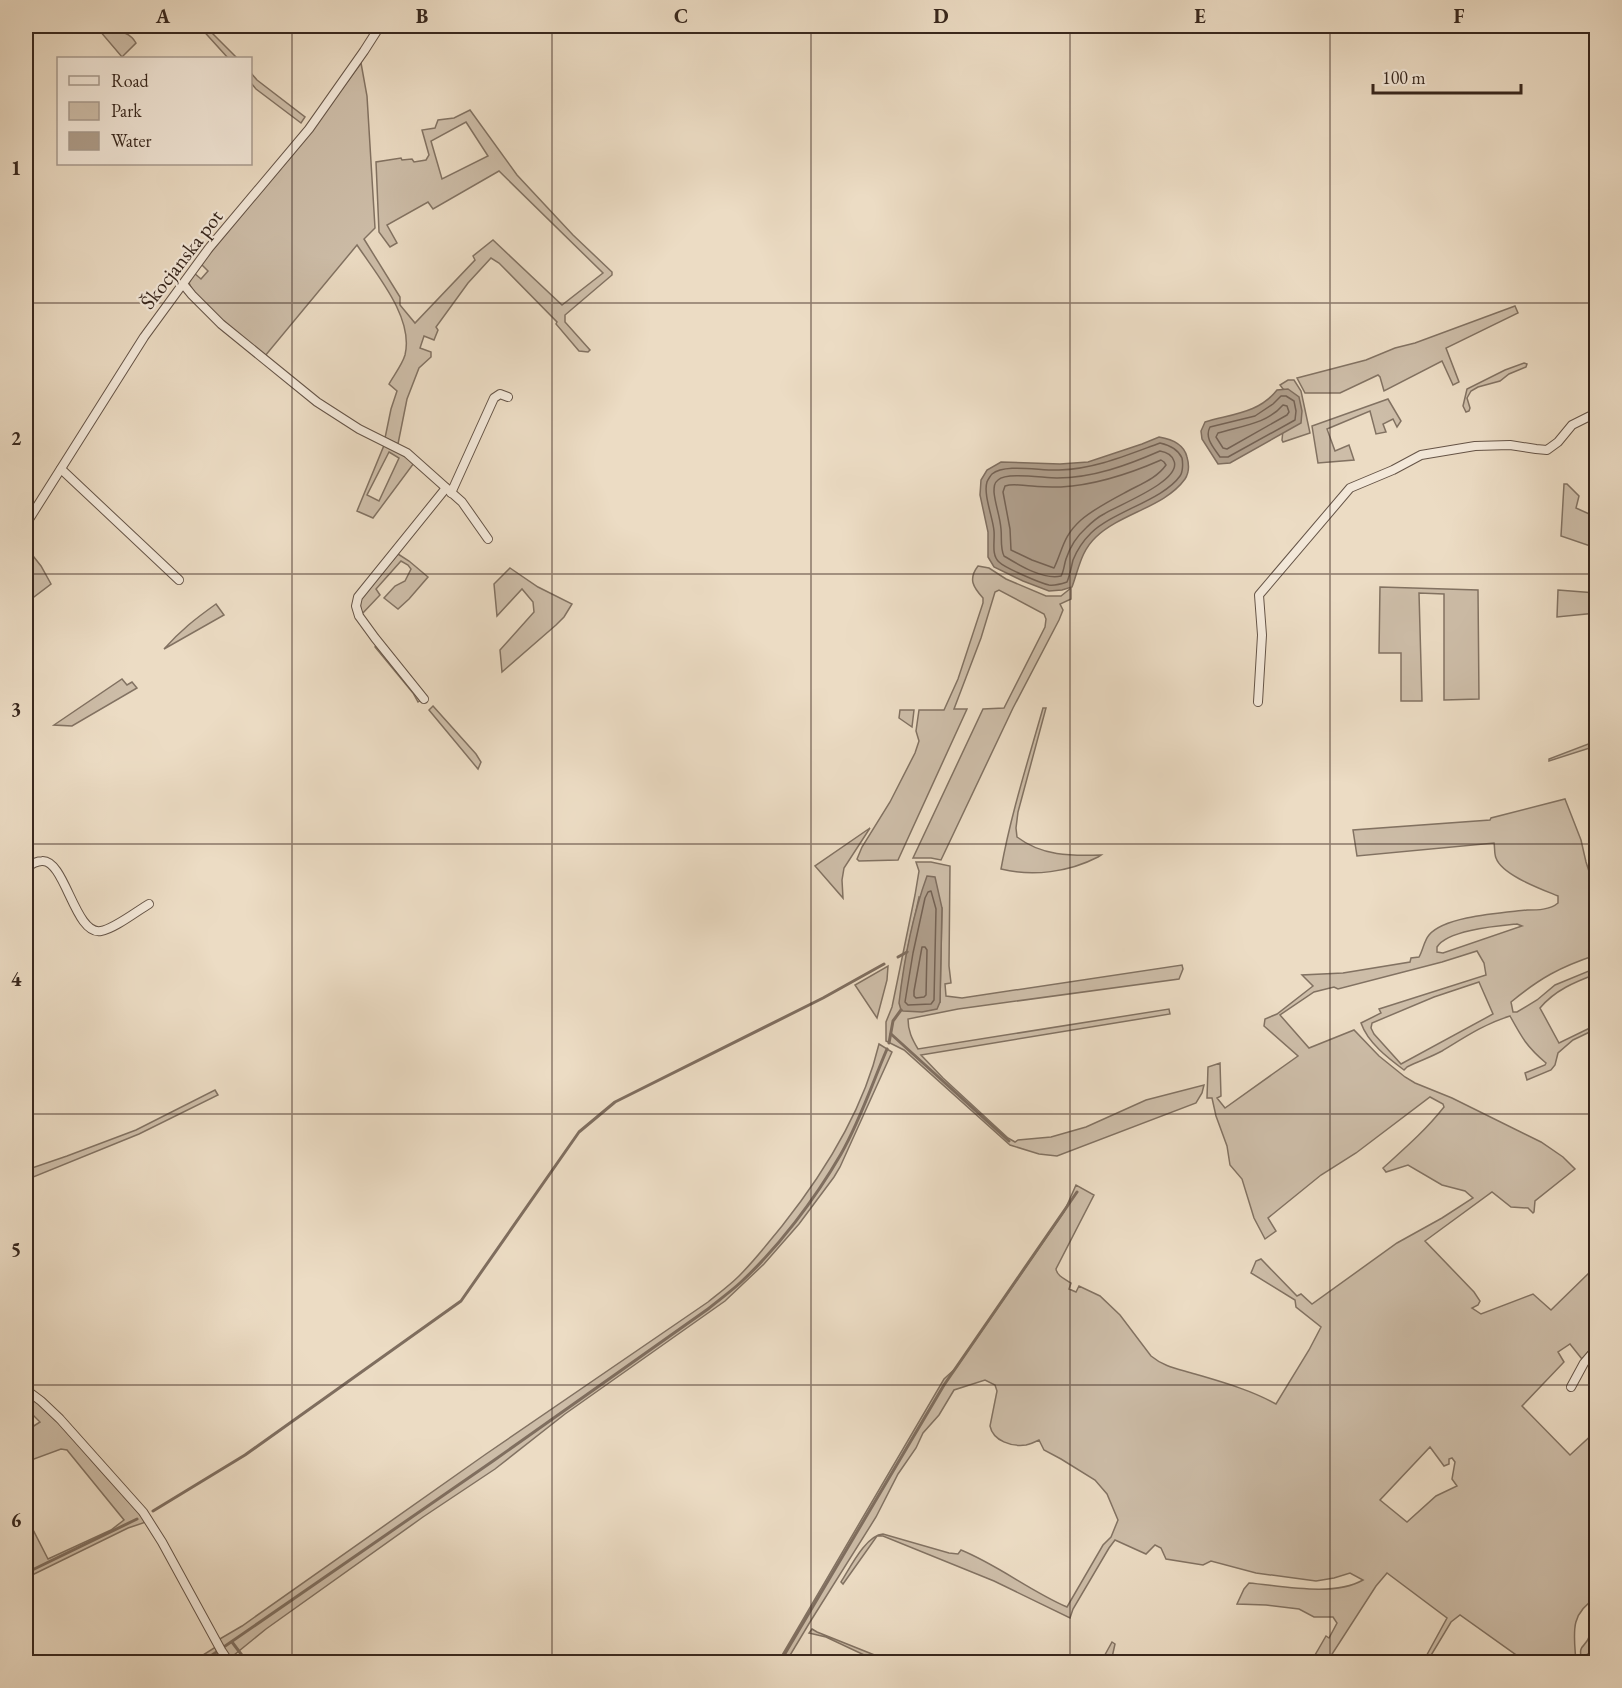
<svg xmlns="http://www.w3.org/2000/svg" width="1622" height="1688" viewBox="0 0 1622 1688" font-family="'EB Garamond',serif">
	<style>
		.green { fill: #cdbda8; stroke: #827262; stroke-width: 1.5; fill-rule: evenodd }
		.water { fill: #af9e8b; stroke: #7f6e5f; stroke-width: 1.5 }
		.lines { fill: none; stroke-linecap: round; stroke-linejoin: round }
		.shore { stroke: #746254; stroke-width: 1.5 }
		.stream { stroke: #7f6e5f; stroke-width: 3 }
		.street-casing { stroke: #655447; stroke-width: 10 }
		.street { stroke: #f3e8d9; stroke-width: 8 }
		.grid { fill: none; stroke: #38271d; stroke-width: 1.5; stroke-opacity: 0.55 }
		.labels { text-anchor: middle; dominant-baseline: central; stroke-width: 4.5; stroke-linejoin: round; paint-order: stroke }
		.street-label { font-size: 21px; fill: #38271d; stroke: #f3e8d9 }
		.neatline { fill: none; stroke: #38271d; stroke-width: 2 }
		.grid-label { font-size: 20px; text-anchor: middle; font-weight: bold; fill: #38271d }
	</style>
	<rect width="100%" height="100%" fill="#ecdcc4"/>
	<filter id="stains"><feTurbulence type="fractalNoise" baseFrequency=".00333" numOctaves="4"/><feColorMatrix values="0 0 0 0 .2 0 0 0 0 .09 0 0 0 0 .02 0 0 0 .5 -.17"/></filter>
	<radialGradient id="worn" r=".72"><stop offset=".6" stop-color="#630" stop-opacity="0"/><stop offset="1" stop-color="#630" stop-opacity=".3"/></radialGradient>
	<g class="green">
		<path d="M 199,26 L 205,26 L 237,58 L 228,58 Z"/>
		<path d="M 99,30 C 112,29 129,30 136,43 L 122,57 Z"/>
		<path d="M 361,63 L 367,96 L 375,228 L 364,239 L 400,297 L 400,305 L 415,323 L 475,260 L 473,256 L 493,240 L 562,305 L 603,273 L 499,171 L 433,209 L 428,202 L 387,225 L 397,243 L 390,247 L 379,232 L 376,162 L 401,158 L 402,160 L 412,159 L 414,162 L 426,160 L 429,155 L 422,130 L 435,128 L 438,120 L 454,118 L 470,110 L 517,175 L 573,235 L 612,272 L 612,275 L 565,315 L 565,322 L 590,350 L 588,352 L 579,351 L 556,324 L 557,322 L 499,263 L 491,258 L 468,283 L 436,327 L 438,330 L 434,340 L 424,336 L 420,348 L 431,352 L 431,357 L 419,368 L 407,399 L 398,444 L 385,438 L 391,409 L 397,391 L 389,384 C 394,375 402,365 405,355 C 414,318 377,275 357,245 L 265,356 C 243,338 200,308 189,283 L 194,273 L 201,279 L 208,271 L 201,264 L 302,143 ZM 466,122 L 488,156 L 442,179 L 431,141 Z"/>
		<path d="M 251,73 L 257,80 L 305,117 L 301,123 L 256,89 L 251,83 Z"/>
		<path d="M 1515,306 L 1518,313 L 1446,348 L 1459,382 L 1453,385 L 1442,361 L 1384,391 L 1380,377 L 1378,375 L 1340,393 L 1305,393 L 1297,378 L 1366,360 L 1395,348 L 1415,343 Z"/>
		<path d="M 1524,363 L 1527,364 L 1526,367 L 1509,374 L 1500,381 L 1478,387 L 1471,391 L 1467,398 L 1470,408 L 1469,411 L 1466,412 L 1463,406 L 1467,389 L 1505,370 Z"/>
		<path d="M 1288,380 L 1294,380 L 1301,391 L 1310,433 L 1283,442 L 1282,440 L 1287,391 L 1283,389 L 1280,385 Z"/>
		<path d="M 1388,399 L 1401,421 L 1397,427 L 1393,419 L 1383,424 L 1386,432 L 1376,434 L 1370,411 L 1327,429 L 1335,451 L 1349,445 L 1354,460 L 1318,463 L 1312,426 Z"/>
		<path d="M 385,443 L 414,463 L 373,518 L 357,511 ZM 389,452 L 399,458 L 379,501 L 367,495 Z"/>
		<path d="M 1564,484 L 1567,484 L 1579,496 L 1576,508 L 1596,517 L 1596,548 L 1561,536 Z"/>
		<path d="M 26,547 L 41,566 L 51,584 L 26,603 Z"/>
		<path d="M 398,554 L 409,561 L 428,577 L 409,599 L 398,609 L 384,598 L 395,586 L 405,581 L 411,569 L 408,565 L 401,561 L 376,589 L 380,595 L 361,615 L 360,598 Z"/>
		<path d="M 978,566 L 989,568 L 1006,579 L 1046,596 L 1061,596 L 1071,588 L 1071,599 L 1060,604 L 1063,610 L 1059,620 L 1013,708 L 941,860 L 931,858 L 913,858 L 983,709 L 1004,708 L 1045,627 L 1046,619 L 1044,614 L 999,590 L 995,592 L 981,638 L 954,709 L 967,709 L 898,860 L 859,861 L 857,859 L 862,847 L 890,802 L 915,753 L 919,741 L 916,731 L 919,710 L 944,710 L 958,679 L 983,603 L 983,598 C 973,587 968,579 978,566 Z"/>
		<path d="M 510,568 L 538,587 L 572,604 L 564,617 L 556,625 L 502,672 L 500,650 L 534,612 L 533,602 L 522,589 L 497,616 L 494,584 Z"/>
		<path d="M 1380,587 L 1478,590 L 1479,699 L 1444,700 L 1444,594 L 1419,593 L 1422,701 L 1401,701 L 1401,653 L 1379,653 Z"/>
		<path d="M 1558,590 L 1596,593 L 1596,613 L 1557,617 Z"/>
		<path d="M 216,604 L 224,615 L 164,649 C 181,630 195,619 216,604 Z"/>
		<path d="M 376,645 L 421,700 L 418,702 L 413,693 L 375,647 Z"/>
		<path d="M 122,679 L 127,685 L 132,682 L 137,688 L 72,726 L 54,725 Z"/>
		<path d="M 433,706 L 476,754 L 481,762 L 478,769 L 429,710 Z"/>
		<path d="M 1043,708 L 1046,708 L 1018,812 L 1016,828 L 1017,837 C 1042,856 1070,856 1101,855 L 1098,857 C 1069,872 1033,877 1001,869 C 1011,814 1028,761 1043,708 Z"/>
		<path d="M 900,710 L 914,710 L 912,727 L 899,718 Z"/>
		<path d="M 1596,741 L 1596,746 L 1549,761 L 1549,759 Z"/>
		<path d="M 1565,799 L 1581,840 L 1586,862 L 1596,893 L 1596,955 C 1560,967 1540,978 1511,1002 L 1513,1012 L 1517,1012 L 1537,1000 L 1555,985 L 1596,968 L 1596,974 C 1575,982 1555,990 1540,1008 L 1559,1043 L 1596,1025 L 1596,1029 L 1573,1040 L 1558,1053 L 1555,1065 L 1551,1070 L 1527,1080 L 1525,1073 L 1545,1065 L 1546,1063 C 1527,1047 1522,1038 1510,1016 C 1484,1024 1465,1037 1442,1051 C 1431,1057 1419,1061 1407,1067 L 1404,1070 C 1388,1058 1368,1043 1361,1023 L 1381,1013 L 1379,1009 L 1486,975 L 1484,963 L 1477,951 L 1442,962 L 1338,989 L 1334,987 L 1314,992 L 1280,1015 L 1309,1048 L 1354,1030 L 1379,1056 L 1405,1077 L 1415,1083 L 1452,1098 L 1541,1142 L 1563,1157 L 1575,1169 L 1535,1201 L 1534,1212 L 1533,1213 L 1528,1208 L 1511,1207 L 1492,1192 L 1425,1241 L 1474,1292 L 1480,1301 L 1478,1305 L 1472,1308 L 1481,1314 L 1533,1294 L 1551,1310 L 1592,1270 L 1596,1274 L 1596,1343 L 1582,1359 L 1570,1344 L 1558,1352 L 1564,1362 L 1522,1406 L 1570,1455 L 1596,1431 L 1596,1598 C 1569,1614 1574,1634 1576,1662 L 1526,1662 L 1460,1615 L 1451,1622 L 1427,1662 L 1423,1662 L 1447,1618 L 1387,1573 L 1376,1586 L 1327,1662 L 1311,1662 L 1326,1636 L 1329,1638 L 1337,1623 L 1333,1617 L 1314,1617 L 1299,1609 L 1266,1605 L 1237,1604 L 1244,1589 L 1249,1583 C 1283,1586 1333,1597 1363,1580 L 1350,1573 L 1334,1578 L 1316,1581 L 1256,1573 L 1211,1561 L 1203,1565 L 1166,1559 L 1161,1548 L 1155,1545 L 1146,1554 L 1115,1540 L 1109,1548 L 1073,1609 L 1070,1618 L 994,1581 L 883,1536 L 877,1536 L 843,1584 L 841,1582 C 850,1568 866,1535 883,1534 L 949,1553 L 958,1554 L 961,1550 C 998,1565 1030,1591 1067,1607 L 1103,1545 L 1111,1537 L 1118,1520 L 1107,1494 L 1095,1480 L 1061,1459 L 1044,1450 L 1039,1440 C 1035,1442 1031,1444 1026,1445 C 1012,1447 993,1441 990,1426 L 997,1391 L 995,1385 L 985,1380 L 954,1390 L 939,1415 L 923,1433 L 916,1448 L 898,1474 L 876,1517 L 810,1622 L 786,1662 L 778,1662 L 944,1379 L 956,1368 L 1064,1212 L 1076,1185 L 1094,1195 L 1056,1269 C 1057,1276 1065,1279 1071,1283 L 1069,1289 L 1076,1292 L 1079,1286 L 1100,1296 L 1120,1315 L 1151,1356 C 1164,1367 1179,1369 1195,1374 C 1222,1382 1251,1390 1276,1404 L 1309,1350 L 1321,1327 L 1296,1307 L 1295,1300 L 1251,1273 L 1256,1261 L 1261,1259 L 1297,1296 L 1301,1294 L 1312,1304 L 1397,1243 L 1442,1218 L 1473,1198 L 1465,1191 L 1442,1185 L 1408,1165 L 1386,1172 L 1383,1168 C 1404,1149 1426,1130 1444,1107 L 1443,1104 L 1430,1097 L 1356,1153 L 1321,1175 L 1268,1218 L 1276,1231 L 1265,1239 L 1254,1218 L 1242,1179 L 1230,1165 L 1227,1146 L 1216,1116 L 1212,1098 L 1207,1098 L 1208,1067 L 1220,1063 L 1221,1096 L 1217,1098 L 1225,1108 L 1298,1056 L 1264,1026 L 1265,1019 L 1277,1014 L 1313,986 L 1302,975 L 1343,973 L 1410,962 L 1411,958 L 1419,957 C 1423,950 1424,941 1429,935 C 1445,916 1502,913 1527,910 C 1537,910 1550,910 1558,903 L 1558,896 C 1541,889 1502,875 1496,858 C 1494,853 1495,847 1494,843 L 1357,856 L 1353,830 L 1490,820 L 1491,818 ZM 1517,924 L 1522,926 L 1443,953 L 1437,952 L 1437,947 C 1447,930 1497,926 1517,924 ZM 1479,982 L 1493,1014 L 1401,1064 L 1374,1034 L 1371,1028 L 1372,1023 L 1434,997 ZM 1430,1447 L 1444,1466 L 1449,1464 L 1449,1459 L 1452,1458 L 1455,1462 L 1452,1479 L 1457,1486 L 1436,1496 L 1407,1522 L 1380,1500 Z"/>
		<path d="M 870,828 L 844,868 L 842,880 L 843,898 L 815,866 Z"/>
		<path d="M 916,862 L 931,862 L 950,866 L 949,966 L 951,983 L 945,984 L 946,996 L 962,998 L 1182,965 L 1183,969 L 1179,979 L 958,1009 L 908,1019 C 908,1031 912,1039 918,1049 L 1169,1009 L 1170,1014 L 921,1055 L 943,1078 L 1008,1138 L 1015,1142 L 1018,1140 L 1051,1137 L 1086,1127 L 1146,1100 L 1204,1085 L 1202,1093 L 1196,1103 L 1057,1156 L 1039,1154 L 1010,1145 L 904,1050 L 886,1041 L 886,1022 L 892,1007 L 915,895 L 919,871 ZM 919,897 L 942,908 L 940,1002 L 901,990 L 907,952 Z"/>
		<path d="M 888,966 L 887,980 L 877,1018 L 855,985 Z"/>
		<path d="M 879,1044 L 892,1052 L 840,1167 L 834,1177 L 799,1224 L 764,1264 L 725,1301 L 565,1414 L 495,1469 L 423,1517 L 266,1629 L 234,1655 L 228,1655 L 218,1640 L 242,1626 L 486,1454 L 708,1302 C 718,1294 730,1285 739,1276 C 755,1260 768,1243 782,1226 C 824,1173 863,1112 879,1044 Z"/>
		<path d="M 215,1090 L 218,1095 L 139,1134 L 26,1180 L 26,1170 L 67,1156 L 136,1130 Z"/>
		<path d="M 26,1396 C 53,1410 73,1438 93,1462 C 110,1482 129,1501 146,1522 L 128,1528 L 26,1578 L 26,1516 L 48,1559 L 111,1530 L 124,1520 L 67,1450 L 61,1449 L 26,1462 L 26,1431 L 40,1422 L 26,1408 Z"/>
		<path d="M 1596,1607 L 1596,1650 L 1582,1659 C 1577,1645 1586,1647 1589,1637 C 1590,1633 1589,1630 1590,1626 C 1591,1620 1595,1614 1596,1607 Z"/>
		<path d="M 812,1629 L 817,1632 L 892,1662 L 879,1662 L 826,1637 L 809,1633 Z"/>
		<path d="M 1112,1642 L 1115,1644 L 1111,1662 L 1101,1662 Z"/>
		<path d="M 215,1648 L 223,1662 L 192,1662 L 214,1648 Z"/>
	</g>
	<g class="water">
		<path d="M 1288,389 L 1299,397 L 1302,411 L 1301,423 L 1230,463 L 1218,464 L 1202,439 L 1201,431 L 1205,422 C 1232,414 1259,413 1277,390 Z"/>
		<path d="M 1159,437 C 1171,439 1184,444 1187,457 C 1189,464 1189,473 1185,479 C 1165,507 1121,513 1096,537 C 1081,551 1079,568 1072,587 L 1062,590 L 1049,591 L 1023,581 L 994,567 L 988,557 L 988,532 L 980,495 L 981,480 L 987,470 L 1001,462 L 1060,464 L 1088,462 L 1142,444 Z"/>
		<path d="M 927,876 L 935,877 L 942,908 L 940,1002 L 937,1009 L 922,1012 L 903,1011 L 901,1010 L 899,1003 C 904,960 912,917 927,876 Z"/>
	</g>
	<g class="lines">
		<g class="shore">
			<path d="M 1281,396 L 1286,396 L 1294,401 L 1296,411 L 1295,420 L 1228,457 L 1220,457 C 1214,448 1204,438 1210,427 L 1255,416 L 1273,404 Z"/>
			<path d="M 1283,405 L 1287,406 L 1289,412 L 1287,415 L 1227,449 L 1223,448 L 1216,437 L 1218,433 C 1241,426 1267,424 1283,405 Z"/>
			<path d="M 1160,443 C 1169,445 1178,449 1182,458 C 1183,463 1183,472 1180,476 C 1163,500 1114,511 1091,533 C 1083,541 1077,550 1073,560 C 1071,568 1070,575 1067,582 C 1061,584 1055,586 1049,585 C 1040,583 1005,568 999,562 C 991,555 995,541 994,531 C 993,518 983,494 987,482 C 987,481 991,475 992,474 C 1005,463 1041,471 1059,470 C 1095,469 1127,455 1160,443 Z"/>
			<path d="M 1160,451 C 1166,452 1172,455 1174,461 C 1182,481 1118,505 1104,514 C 1098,517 1091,523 1086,528 C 1077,536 1070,547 1066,559 C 1064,565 1064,571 1061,576 C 1043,580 1019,565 1004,556 C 1000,548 1002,538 1001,529 C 1000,516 995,504 994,492 C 994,487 994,483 998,480 C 1007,472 1043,478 1057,478 C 1093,478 1128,465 1160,451 Z"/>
			<path d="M 1161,460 L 1164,462 L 1166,465 C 1157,478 1141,484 1128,491 C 1111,500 1095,508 1081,520 C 1063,536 1063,549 1054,568 L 1032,560 L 1011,550 L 1010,529 L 1003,492 L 1005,486 C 1014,483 1023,486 1032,486 C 1042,487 1052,487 1061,487 C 1096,485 1129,474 1161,460 Z"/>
			<path d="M 931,891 L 936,909 L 934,1000 L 931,1004 L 908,1005 L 905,1002 L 913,953 L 925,898 L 928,892 Z"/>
			<path d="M 922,947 L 925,947 L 927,950 L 926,995 L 924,997 L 916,998 L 914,996 L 914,991 Z"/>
		</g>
		<g class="stream">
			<path d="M 898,957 L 907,952"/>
			<path d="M 891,1034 L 1009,1141"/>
			<path d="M 889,1043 L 893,1021 L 901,1010"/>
			<path d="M 153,1511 L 245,1455 L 461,1301 L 579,1132 L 615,1102 L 823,998 L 884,964"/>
			<path d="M 26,1573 L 137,1519"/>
			<path d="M 232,1642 L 247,1662"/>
			<path d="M 202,1662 L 493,1461 L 708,1309 C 719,1300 730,1292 740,1283 C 779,1247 815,1199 841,1154 C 860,1121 872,1084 887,1049"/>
			<path d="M 780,1662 L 944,1385 L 1077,1192"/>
		</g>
		<defs>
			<g id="street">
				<path d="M 183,284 L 192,295 L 221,324 L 317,402 L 359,429 L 407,453 L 462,502 L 488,539"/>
				<path d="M 61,469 L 179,580"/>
				<path d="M 451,493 L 494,398 L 500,394 L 508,397"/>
				<path d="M 26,524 L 144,337 L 209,248 L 309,129 L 364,51 L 380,26"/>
				<path d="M 424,699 L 375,638 L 359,616 L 356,606 L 358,597 L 446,488"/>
				<path d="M 1258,702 L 1262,635 L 1259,595 L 1350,488 L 1393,470 L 1421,455 L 1475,446 L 1510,445 L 1536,449 L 1547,450 L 1558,442 L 1572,425 L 1596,413"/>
				<path d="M 26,868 C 30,865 37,861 42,861 C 65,859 75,936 101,931 C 114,929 137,911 149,904"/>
				<path d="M 1571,1387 L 1584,1363 L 1596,1349"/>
				<path d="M 26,1391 L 29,1392 L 41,1401 L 60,1419 L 143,1512 L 162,1542 L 221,1650 L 229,1662"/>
				<path d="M 1581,1662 L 1596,1655"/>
			</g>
		</defs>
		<use href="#street" class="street-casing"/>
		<use href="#street" class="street"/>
	</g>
	<path class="grid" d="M 292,26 L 292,1662M 552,26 L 552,1662M 811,26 L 811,1662M 1070,26 L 1070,1662M 1330,26 L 1330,1662M 26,303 L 1596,303M 26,574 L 1596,574M 26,844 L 1596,844M 26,1114 L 1596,1114M 26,1385 L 1596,1385"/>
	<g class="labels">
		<g class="street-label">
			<text transform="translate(181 259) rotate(-52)">Škocjanska pot</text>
		</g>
	</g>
	<rect width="1622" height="1688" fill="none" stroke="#ecdcc4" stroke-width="66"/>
	<rect x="57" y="57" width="195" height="108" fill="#f3e8d9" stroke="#a89b8e" stroke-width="1.5"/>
	<rect x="69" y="76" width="30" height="9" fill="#f3e8d9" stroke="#a89b8e" stroke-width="1.5"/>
	<text x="111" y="87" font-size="18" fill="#38271d">Road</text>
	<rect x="69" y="102" width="30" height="18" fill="#cdbda8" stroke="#a89b8e" stroke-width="1.5"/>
	<text x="111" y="117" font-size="18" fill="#38271d">Park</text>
	<rect x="69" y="132" width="30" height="18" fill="#af9e8b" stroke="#a89b8e" stroke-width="1.5"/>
	<text x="111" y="147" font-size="18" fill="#38271d">Water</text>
	<path d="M1373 84v9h148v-9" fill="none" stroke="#38271d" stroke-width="3"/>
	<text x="1382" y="84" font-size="18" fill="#38271d" stroke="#f3e8d9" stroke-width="4.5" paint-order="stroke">100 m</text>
	<rect x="33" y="33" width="1556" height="1622" class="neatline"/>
	<g class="grid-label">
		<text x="163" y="23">A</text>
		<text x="422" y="23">B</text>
		<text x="681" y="23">C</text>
		<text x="941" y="23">D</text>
		<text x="1200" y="23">E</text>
		<text x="1459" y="23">F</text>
		<text x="16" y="175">1</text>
		<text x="16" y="445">2</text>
		<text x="16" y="716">3</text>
		<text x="16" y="986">4</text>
		<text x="16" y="1256">5</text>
		<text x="16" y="1527">6</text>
	</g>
	<rect width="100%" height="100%" filter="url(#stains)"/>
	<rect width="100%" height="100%" fill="url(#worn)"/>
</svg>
